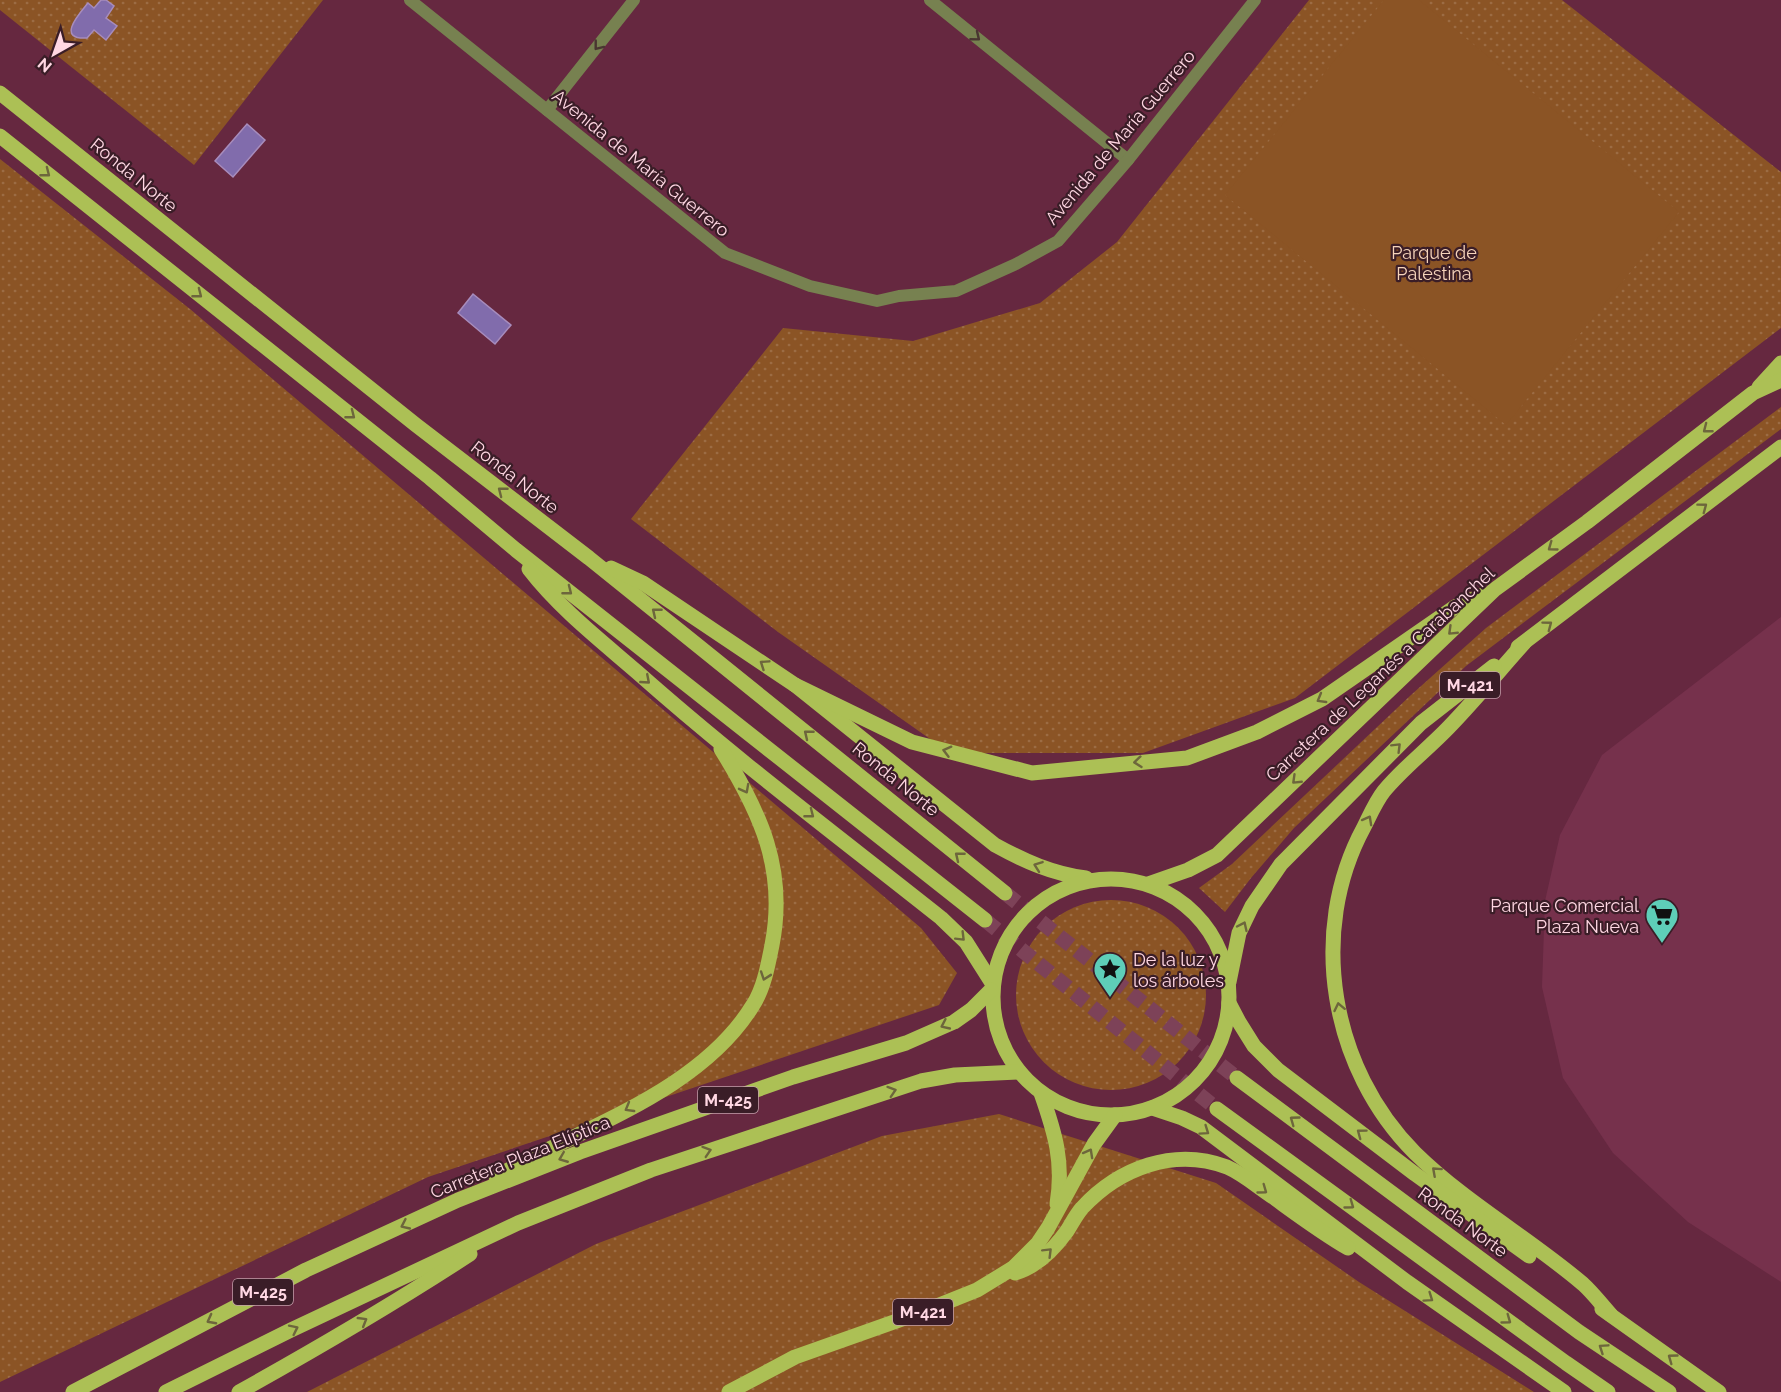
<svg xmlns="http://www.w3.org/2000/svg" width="1781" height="1392" viewBox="0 0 1781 1392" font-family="Raleway,sans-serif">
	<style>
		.built { fill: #76314c }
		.green { fill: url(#green-dots) }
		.pitch { fill: #8b5425 }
		.water { fill: #816cac; stroke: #a78cbc; stroke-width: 1.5 }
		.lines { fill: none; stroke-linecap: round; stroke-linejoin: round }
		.primary-tunnel { stroke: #7d4258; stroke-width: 15; stroke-dasharray: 15 8; stroke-linecap: butt }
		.minor { stroke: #778150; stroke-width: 12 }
		.tertiary { stroke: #778150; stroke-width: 12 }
		.primary { stroke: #acc055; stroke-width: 15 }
		.oneway { stroke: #493631 }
		.oneway2 { stroke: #6d663c }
		.labels { text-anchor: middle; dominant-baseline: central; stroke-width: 4.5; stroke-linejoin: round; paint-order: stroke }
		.shield { fill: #3a1d27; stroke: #c49fab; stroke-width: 1.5 }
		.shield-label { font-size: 16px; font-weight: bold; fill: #ffd7e3 }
		.street-label { font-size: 18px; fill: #ffd7e3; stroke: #3a1d27 }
		.park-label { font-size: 18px; fill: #f5d3ba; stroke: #3a1d27 }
		.poi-label { font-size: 18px; fill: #ffd7e3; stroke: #3a1d27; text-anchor: end }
	</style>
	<defs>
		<pattern id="green-dots" width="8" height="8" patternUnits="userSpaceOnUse" patternTransform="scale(1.5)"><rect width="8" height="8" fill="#8b5425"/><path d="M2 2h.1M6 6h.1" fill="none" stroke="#9c6c44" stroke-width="1.8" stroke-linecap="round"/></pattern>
	</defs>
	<rect width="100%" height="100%" fill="#662840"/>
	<path class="built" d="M 1781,617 L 1781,1282 L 1688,1222 L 1613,1153 L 1563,1078 L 1542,987 L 1545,901 L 1560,835 L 1602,755 Z"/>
	<g class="green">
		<path d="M 0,0 L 323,0 L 194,165 L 0,10 Z"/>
		<path d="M 1309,0 L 1562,0 L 1781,172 L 1781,328 L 1295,698 L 1143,753 L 950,753 L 778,632 L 631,519 L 783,328 L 913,341 L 1040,303 L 1117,242 Z"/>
		<path d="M 0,159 L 190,309 L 921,928 L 957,973 L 939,1005 L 428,1177 L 0,1382 Z"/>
		<path d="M 1781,407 L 1781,429 L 1466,666 L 1294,828 L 1251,878 L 1225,912 L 1199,888 L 1232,864 L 1411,695 L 1486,628 Z"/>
		<circle cx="1111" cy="995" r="95"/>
		<path d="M 999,1114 L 1216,1183 L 1359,1282 L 1534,1392 L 307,1392 L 596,1244 L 882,1136 Z"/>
	</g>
	<path class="pitch" d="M 1384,0 L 1419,0 L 1679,212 L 1506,425 L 1225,195 Z"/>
	<g class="water">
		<path d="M 101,0 L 106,0 L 114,6 L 106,18 L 117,26 L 106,40 L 94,30 L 87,38 C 55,40 80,13 88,3 L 94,8 Z"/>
		<path d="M 247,124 L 265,140 L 233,177 L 215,161 Z"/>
		<path d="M 473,294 L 511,325 L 495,344 L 458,313 Z"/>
	</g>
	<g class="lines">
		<g class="primary-tunnel">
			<path d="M 1005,893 L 1237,1078"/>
			<path d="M 985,920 L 1217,1109"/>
		</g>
		<g class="minor">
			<path d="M 930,0 L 1128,160"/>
			<path d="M 547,110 L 634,0"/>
		</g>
		<path class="tertiary" d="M 410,0 L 725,253 L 810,286 L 877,301 L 899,296 L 956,291 L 1016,264 L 1058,241 L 1128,160 L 1255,0"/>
		<g class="primary">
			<path d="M 0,93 L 416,425 L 589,558 L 1005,893"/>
			<path d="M 0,136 L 430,478 L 516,550 L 985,920"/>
			<path d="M 1759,387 L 1781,363"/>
			<path d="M 611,568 L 643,583 L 795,685 L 995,845 C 1024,861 1053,874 1086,878"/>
			<path d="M 529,569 C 559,608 600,640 637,672 C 735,759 839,837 941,918 L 966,942 L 992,983"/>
			<path d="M 1524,643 C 1499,671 1475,700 1449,727 C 1428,749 1403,768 1384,791 C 1376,801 1370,815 1364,827 C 1307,932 1331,1069 1415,1153 C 1466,1203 1529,1238 1583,1284 C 1593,1293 1602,1305 1611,1315"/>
			<path d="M 1518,647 L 1781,447"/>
			<path d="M 795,685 L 912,742 L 1032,773 L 1187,758 L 1257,732 L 1322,699 L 1455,607 L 1483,595"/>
			<circle cx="1111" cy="997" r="118"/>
			<path d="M 1148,884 L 1188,870 L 1217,855 L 1494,590 L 1587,522 L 1753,393 L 1781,380"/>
			<path d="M 1229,982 L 1239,933 L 1252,906 L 1281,864 L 1421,723 L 1494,666"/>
			<path d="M 1229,1003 L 1239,1022 L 1254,1046 L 1278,1070 L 1415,1174 L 1529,1256"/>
			<path d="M 1237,1078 L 1579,1332 L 1669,1392"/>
			<path d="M 1041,1093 C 1055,1133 1064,1162 1057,1204"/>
			<path d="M 1152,1108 L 1182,1118 L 1201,1127 L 1407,1282 L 1564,1392"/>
			<path d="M 1217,1109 L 1566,1363 L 1608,1392"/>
			<path d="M 496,1177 C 581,1127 699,1093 753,1005 C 764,988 768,965 772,945 C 787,869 760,812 721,749"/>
			<path d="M 1015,1273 C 1036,1267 1054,1249 1067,1231 C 1072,1223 1076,1215 1082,1208 C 1119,1168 1174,1147 1227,1167 C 1243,1174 1258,1187 1273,1197 C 1298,1215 1322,1233 1348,1248"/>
			<path d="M 1602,1309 L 1719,1392"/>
			<path d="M 73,1392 L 306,1270 L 458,1200 L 580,1152 L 793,1077 L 906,1043 L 954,1022 L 971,1010 L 991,990"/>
			<path d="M 166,1392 L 291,1330 L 518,1223 L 651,1170 L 921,1081 L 955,1075 L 1019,1072"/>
			<path d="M 239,1392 C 318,1348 395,1303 470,1254"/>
			<path d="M 729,1392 L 795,1357 L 922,1312 L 977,1290 L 1013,1268 L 1038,1243 L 1048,1228 L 1094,1144 L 1115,1115"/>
		</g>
	</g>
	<defs><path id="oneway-chevron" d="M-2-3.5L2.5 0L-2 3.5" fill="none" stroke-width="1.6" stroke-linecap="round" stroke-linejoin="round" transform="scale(1.5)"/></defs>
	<g class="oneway">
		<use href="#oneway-chevron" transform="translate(976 37) rotate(39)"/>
		<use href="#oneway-chevron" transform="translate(598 46) rotate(128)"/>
	</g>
	<g class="oneway2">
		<use href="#oneway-chevron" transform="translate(46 173) rotate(38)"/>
		<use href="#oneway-chevron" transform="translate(198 294) rotate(38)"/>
		<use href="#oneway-chevron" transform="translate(351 415) rotate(38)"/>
		<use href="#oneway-chevron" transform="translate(1707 429) rotate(142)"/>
		<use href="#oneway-chevron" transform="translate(502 491) rotate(-142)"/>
		<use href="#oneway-chevron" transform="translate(1703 507) rotate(-37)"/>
		<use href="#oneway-chevron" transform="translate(1552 547) rotate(144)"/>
		<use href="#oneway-chevron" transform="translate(568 591) rotate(38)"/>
		<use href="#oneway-chevron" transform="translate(656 612) rotate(-141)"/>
		<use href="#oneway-chevron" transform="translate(1548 625) rotate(-37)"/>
		<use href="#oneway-chevron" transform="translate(1452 631) rotate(136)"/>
		<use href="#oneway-chevron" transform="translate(764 664) rotate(-146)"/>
		<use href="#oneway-chevron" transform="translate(646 680) rotate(41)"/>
		<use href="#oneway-chevron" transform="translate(1321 699) rotate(150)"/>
		<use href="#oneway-chevron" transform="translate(808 734) rotate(-141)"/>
		<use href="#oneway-chevron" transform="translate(1397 747) rotate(-45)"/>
		<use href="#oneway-chevron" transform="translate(947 751) rotate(-165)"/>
		<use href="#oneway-chevron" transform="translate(1138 762) rotate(174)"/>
		<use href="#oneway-chevron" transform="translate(1296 780) rotate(136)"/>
		<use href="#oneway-chevron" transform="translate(745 789) rotate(62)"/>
		<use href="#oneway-chevron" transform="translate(810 814) rotate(38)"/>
		<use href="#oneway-chevron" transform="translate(1368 820) rotate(-61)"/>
		<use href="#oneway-chevron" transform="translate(959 856) rotate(-141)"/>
		<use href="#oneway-chevron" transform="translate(1038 866) rotate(-160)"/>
		<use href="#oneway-chevron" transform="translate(1243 926) rotate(-65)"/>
		<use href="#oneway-chevron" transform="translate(961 937) rotate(45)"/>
		<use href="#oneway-chevron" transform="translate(765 976) rotate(109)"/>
		<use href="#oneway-chevron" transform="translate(1339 1007) rotate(-102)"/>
		<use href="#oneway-chevron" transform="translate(945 1025) rotate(155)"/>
		<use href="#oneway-chevron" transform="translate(892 1091) rotate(-18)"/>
		<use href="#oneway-chevron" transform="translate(629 1108) rotate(150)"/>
		<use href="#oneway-chevron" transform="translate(1294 1120) rotate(-144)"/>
		<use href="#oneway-chevron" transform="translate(1205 1131) rotate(35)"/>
		<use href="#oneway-chevron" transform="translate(1361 1133) rotate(-143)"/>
		<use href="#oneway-chevron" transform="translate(707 1151) rotate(-18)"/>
		<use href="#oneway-chevron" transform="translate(1089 1153) rotate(-61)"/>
		<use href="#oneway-chevron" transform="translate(563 1158) rotate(158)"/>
		<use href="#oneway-chevron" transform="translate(1436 1171) rotate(-138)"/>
		<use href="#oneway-chevron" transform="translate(1263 1190) rotate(36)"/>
		<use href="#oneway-chevron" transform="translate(1350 1205) rotate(36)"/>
		<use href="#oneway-chevron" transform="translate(405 1225) rotate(155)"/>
		<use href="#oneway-chevron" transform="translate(1048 1252) rotate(-45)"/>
		<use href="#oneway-chevron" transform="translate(1429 1298) rotate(35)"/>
		<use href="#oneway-chevron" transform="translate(211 1320) rotate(152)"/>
		<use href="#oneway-chevron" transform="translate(1507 1320) rotate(36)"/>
		<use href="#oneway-chevron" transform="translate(363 1321) rotate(-31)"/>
		<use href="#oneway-chevron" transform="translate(294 1329) rotate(-26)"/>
		<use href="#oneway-chevron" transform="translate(1603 1348) rotate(-146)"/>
		<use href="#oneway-chevron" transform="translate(1672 1358) rotate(-144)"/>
	</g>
	<defs>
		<symbol id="supermarket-pin" viewBox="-11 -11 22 30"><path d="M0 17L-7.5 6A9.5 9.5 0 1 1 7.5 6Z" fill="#5eceb8" stroke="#3a1d27"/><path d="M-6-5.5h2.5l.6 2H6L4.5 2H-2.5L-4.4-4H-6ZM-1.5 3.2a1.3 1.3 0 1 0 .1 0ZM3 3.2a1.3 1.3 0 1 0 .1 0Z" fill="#111"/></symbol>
		<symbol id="sight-pin" viewBox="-11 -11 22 30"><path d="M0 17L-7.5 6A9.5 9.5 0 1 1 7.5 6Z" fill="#5eceb8" stroke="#3a1d27"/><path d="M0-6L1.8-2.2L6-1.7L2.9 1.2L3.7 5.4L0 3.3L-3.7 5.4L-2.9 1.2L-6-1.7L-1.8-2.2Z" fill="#111"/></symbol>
	</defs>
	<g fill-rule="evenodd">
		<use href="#supermarket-pin" x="1643" y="896" width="38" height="52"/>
		<use href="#sight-pin" x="1091" y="950" width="38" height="52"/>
	</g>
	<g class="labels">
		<g class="shield">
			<rect x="1440" y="672" width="60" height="26" rx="4.5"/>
			<rect x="698" y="1087" width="60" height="26" rx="4.5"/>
			<rect x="233" y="1279" width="60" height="26" rx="4.5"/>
			<rect x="893" y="1299" width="60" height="26" rx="4.5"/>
		</g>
		<g class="shield-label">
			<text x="1470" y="685">M-421</text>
			<text x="728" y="1100">M-425</text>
			<text x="263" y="1292">M-425</text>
			<text x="923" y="1312">M-421</text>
		</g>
		<g class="street-label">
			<text transform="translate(1120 137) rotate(-50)">Avenida de María Guerrero</text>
			<text transform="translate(641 163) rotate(39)">Avenida de María Guerrero</text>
			<text transform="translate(134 175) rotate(39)">Ronda Norte</text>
			<text transform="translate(515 477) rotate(38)">Ronda Norte</text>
			<text transform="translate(1380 674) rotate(-43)">Carretera de Leganés a Carabanchel</text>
			<text transform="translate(896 779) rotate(39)">Ronda Norte</text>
			<text transform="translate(520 1157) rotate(-22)">Carretera Plaza Elíptica</text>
			<text transform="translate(1463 1222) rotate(36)">Ronda Norte</text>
		</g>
		<g class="park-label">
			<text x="1434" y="252">Parque de<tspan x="1434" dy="21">Palestina</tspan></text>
		</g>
		<g class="poi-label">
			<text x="1639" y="905">Parque Comercial<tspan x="1639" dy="21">Plaza Nueva</tspan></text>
			<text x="1133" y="959" text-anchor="start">De la luz y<tspan x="1133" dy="21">los árboles</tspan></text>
		</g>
	</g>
	<g transform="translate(54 54) rotate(220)" stroke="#3a1d27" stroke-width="4.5" paint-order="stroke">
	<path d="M0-4.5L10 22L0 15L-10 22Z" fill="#ffd7e3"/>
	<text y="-9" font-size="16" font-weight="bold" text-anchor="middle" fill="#ffd7e3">N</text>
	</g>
</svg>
